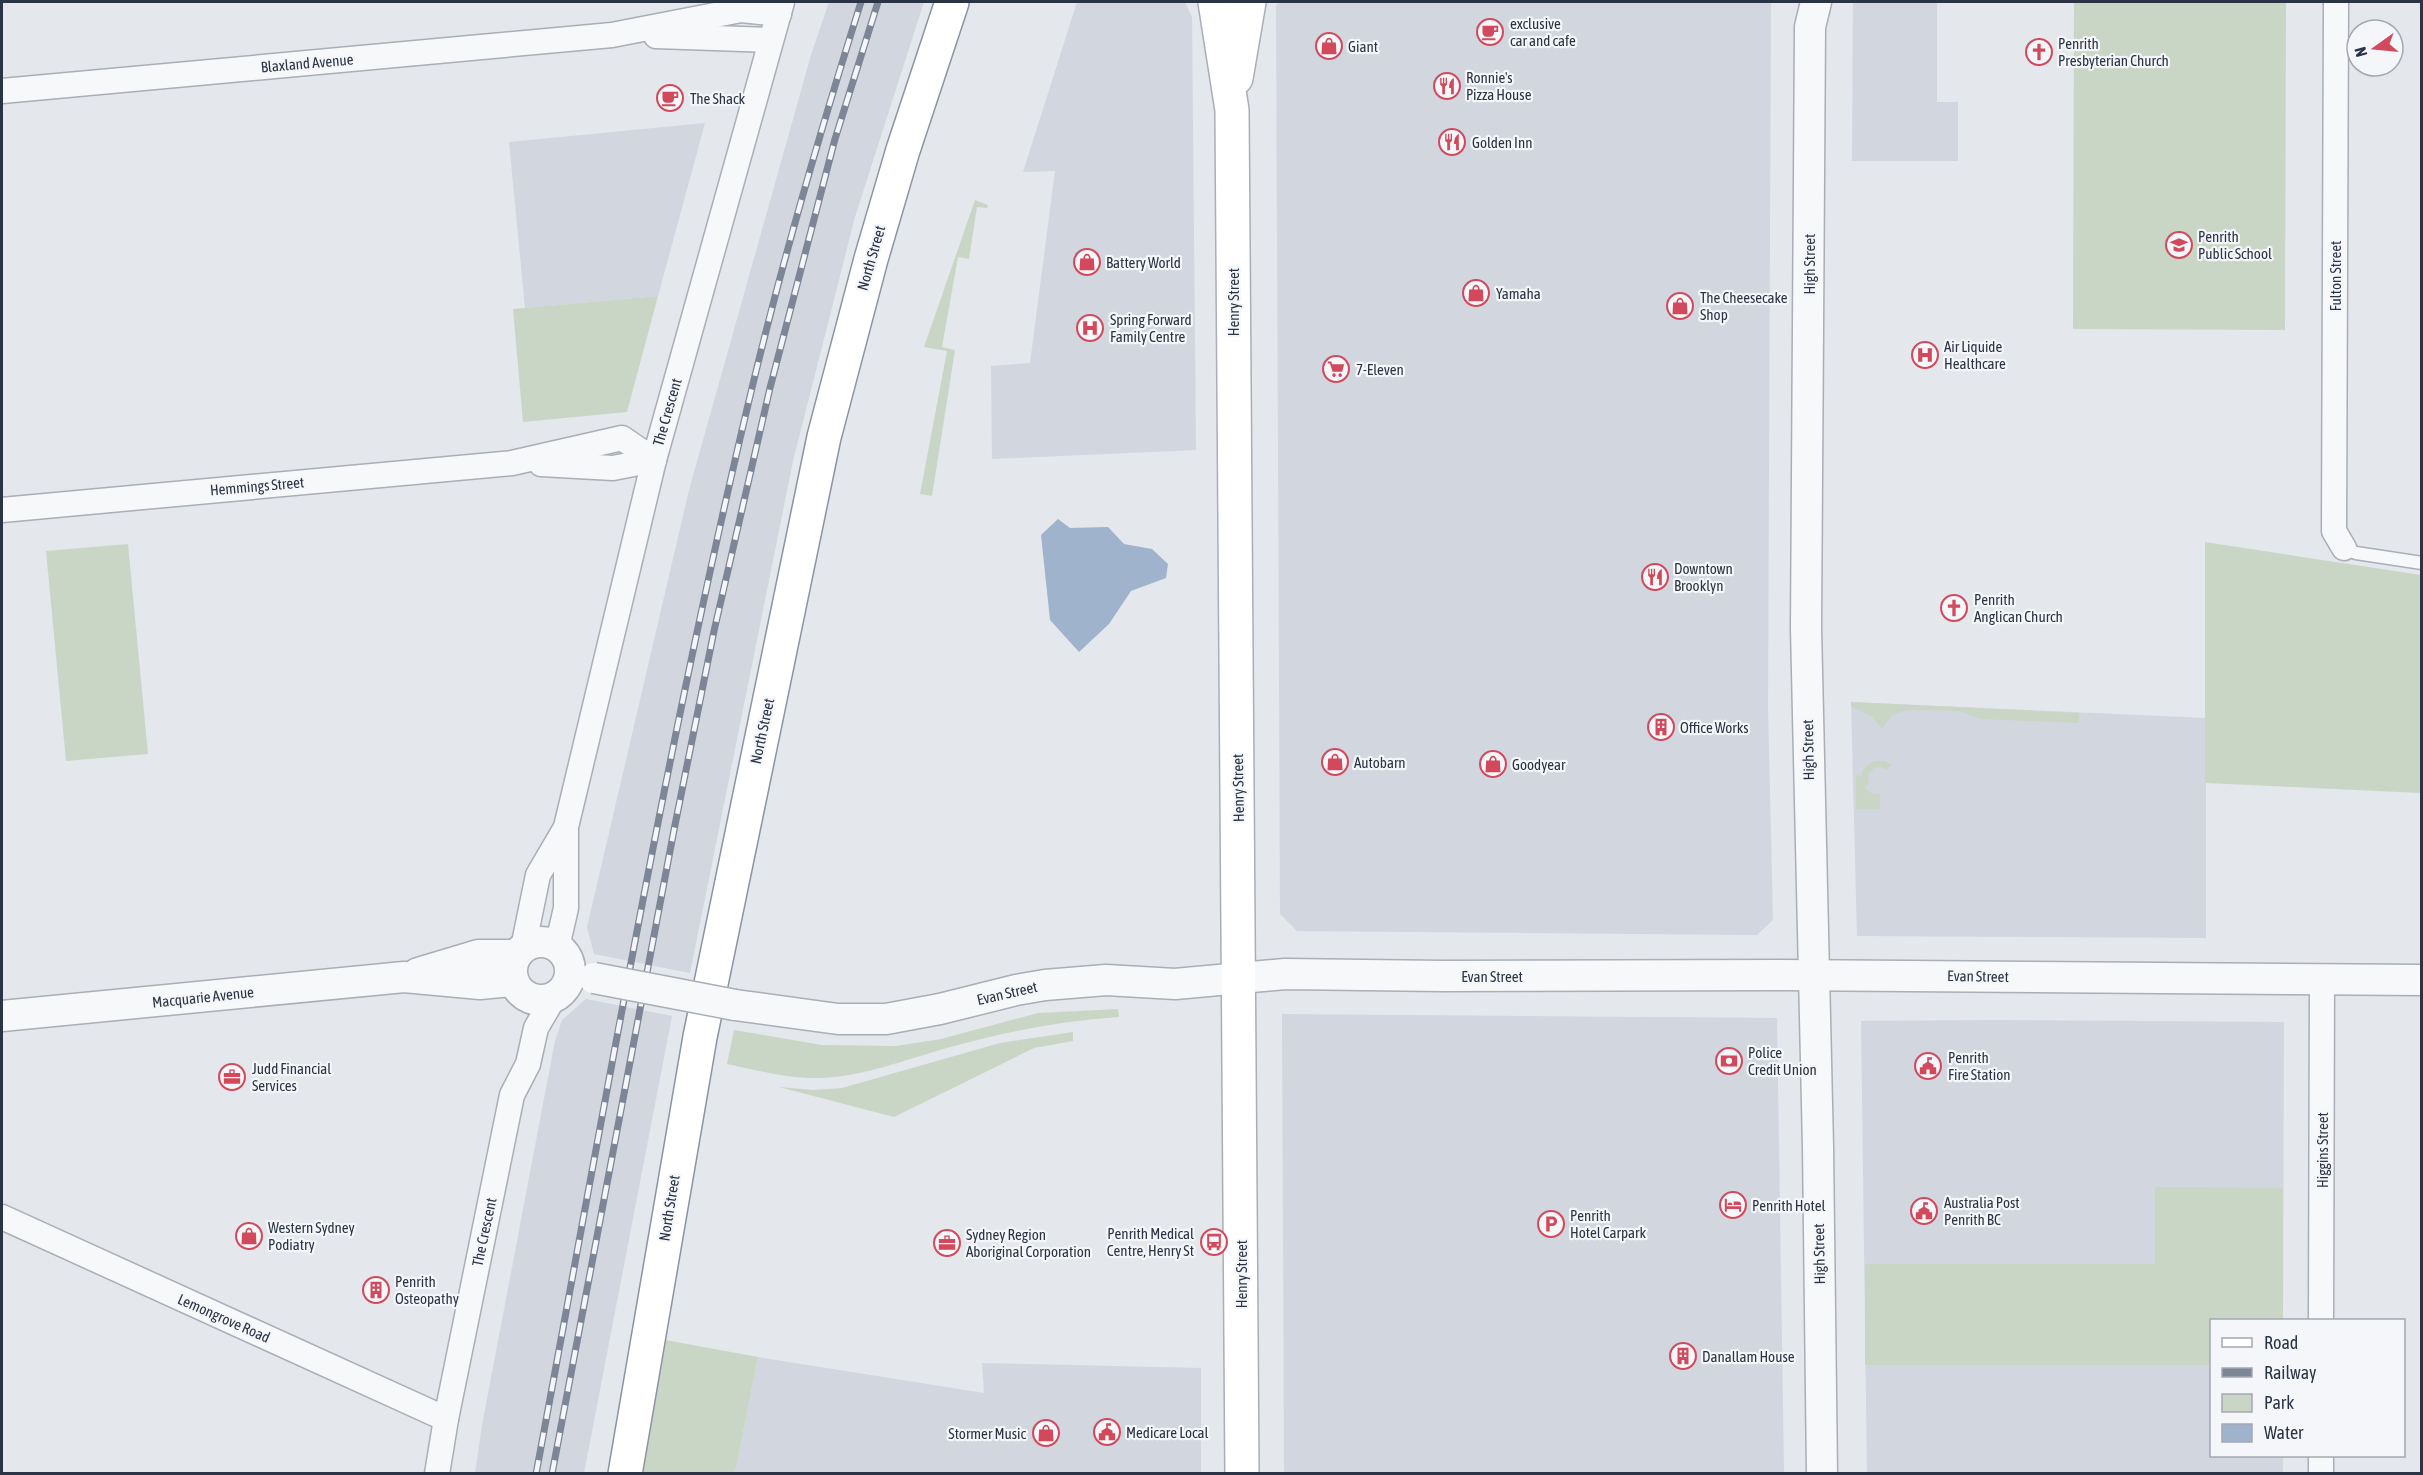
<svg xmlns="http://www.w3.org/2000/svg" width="2423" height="1475" viewBox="0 0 2423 1475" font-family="'Asap Condensed',sans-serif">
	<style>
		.built { fill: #d2d6de }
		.green { fill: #c9d6c5 }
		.water { fill: #9fb4cc }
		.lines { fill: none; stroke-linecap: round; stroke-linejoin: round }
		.service-casing { stroke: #a9aeb7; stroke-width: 15 }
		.minor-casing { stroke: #a9aeb7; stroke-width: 27 }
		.tertiary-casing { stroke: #a9aeb7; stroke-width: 33 }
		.secondary-casing { stroke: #a9aeb7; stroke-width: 36 }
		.trunk-casing { stroke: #8b94a3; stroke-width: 36 }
		.service { stroke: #f7f8fa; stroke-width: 12 }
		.minor { stroke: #f7f8fa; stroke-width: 24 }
		.tertiary { stroke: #f7f8fa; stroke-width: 30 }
		.secondary { stroke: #fff; stroke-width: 33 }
		.trunk { stroke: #fff; stroke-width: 33 }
		.rail-casing { stroke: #7d8696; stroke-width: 7 }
		.rail { stroke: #f4f6f9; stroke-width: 4.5; stroke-dasharray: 14; stroke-linecap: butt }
		.tertiary-bridge-casing { stroke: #a9aeb7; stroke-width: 33; stroke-linecap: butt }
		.tertiary-bridge { stroke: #f7f8fa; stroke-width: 30 }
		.labels { text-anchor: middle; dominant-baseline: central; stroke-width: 4.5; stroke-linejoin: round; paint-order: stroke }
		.poi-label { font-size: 15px; fill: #2b3445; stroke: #f4f6f9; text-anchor: start }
		.street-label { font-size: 15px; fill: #2b3445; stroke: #f4f6f9 }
	</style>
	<rect width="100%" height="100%" fill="#e4e7ec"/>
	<g class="built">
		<path d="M 829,2 L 924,2 L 855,217 L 793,461 L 690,973 L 594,954 L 587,927 L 689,490 L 811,55 Z"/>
		<path d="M 1077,2 L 1185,2 L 1192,17 L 1196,450 L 992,459 L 991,366 L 1030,363 L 1055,171 L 1023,172 Z"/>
		<path d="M 1280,2 L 1771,2 L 1768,707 L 1773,920 L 1757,935 L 1297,931 L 1280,914 L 1276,5 Z"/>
		<path d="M 1853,2 L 1937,2 L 1937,102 L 1958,102 L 1958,161 L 1852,161 Z"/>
		<path d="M 705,123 L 658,296 L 525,308 L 509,142 Z"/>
		<path d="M 1851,702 L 2206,718 L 2206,938 L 1857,936 Z"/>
		<path d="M 586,999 L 672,1016 L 584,1473 L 475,1473 L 482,1425 L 555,1041 L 562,1020 Z"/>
		<path d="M 1282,1014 L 1777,1018 L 1784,1473 L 1284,1473 Z"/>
		<path d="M 1994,1020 L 2284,1022 L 2283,1320 L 2212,1320 L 2212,1456 L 2283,1456 L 2283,1473 L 1867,1473 L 1861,1021 Z"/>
		<path d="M 758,1357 L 984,1393 L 982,1363 L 1201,1368 L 1201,1473 L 735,1473 Z"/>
	</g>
	<g class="green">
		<path d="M 2074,2 L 2286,2 L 2285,330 L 2073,329 Z"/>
		<path d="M 975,200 L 988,205 L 987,208 L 977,207 L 969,259 L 958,257 L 942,347 L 955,350 L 932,496 L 920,494 L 947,351 L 924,347 Z"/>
		<path d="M 658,296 L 627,412 L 523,422 L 513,309 Z"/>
		<path d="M 2205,542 L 2421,575 L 2421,793 L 2205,783 Z"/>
		<path d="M 128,544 L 148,754 L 66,761 L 46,551 Z"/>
		<path d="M 1851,702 L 2079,713 L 2079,723 L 1982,719 L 1959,711 L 1907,710 L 1892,715 L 1882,729 L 1872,717 L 1851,706 Z"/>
		<path d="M 1874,761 L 1884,761 L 1892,765 L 1887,770 L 1881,767 L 1874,768 L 1868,775 L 1869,784 L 1864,787 L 1871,793 L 1880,794 L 1880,809 L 1856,809 L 1856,775 L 1861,776 L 1864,768 Z"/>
		<path d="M 1118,1009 L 1119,1017 C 1061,1021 1003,1032 947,1048 C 904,1060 863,1077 818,1078 C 788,1079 757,1070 727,1064 L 734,1030 L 822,1045 L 896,1046 L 941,1039 L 1038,1013 Z"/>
		<path d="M 1073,1032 L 1073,1041 L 1034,1048 L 894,1117 L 779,1087 L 813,1090 L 842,1088 L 1000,1043 Z"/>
		<path d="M 2155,1187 L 2283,1188 L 2283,1320 L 2212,1320 L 2211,1365 L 1865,1365 L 1865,1264 L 2155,1264 Z"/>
		<path d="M 660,1339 L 758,1357 L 735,1473 L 638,1474 Z"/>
	</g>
	<path class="water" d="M 1058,519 L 1070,528 L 1108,527 L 1124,544 L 1152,549 L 1168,564 L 1166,578 L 1131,591 L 1109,624 L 1079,652 L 1050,620 L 1041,535 Z"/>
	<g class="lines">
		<defs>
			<path id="service" d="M 2344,548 L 2356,553 L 2422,563"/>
			<g id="minor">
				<path d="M 2336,2 L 2334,531 L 2344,548"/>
				<path d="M 656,36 L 770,40"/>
				<path d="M 2,91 L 612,35 L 741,10 L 779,14"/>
				<path d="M 541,464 L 613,468 L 654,460"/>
				<path d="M 2,510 L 512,463 L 622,438 L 654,460"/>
				<path d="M 557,947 L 566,908 L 566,827 L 654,460 L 782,2"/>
				<path d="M 523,948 L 538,875 L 565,829"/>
				<path d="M 2,1217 L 446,1419"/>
				<path d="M 2321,1320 L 2322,980"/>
				<path d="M 437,1474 L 446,1419 L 512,1095 L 528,1064 L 536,1028 L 553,999"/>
				<path d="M 2321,1474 L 2321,1456"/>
			</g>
			<g id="tertiary">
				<path d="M 1816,2 L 1810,27 L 1806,628 L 1818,1147 L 1822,1474"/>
				<circle cx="541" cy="971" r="29"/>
				<path d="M 418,973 L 478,955 L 516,955"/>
				<path d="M 735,1005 L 838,1019 L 886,1019 L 940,1009 L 1016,990 L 1045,985 L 1106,980 L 1175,984 L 1285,974 L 1443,976 L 1781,975 L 2422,980"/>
				<path d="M 2,1016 L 404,977 L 480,984 L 513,981"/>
			</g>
			<g id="secondary">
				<path d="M 1215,2 L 1232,110 L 1242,1474"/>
				<path d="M 1236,78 L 1249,2"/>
			</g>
			<path id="trunk" d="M 625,1474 L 700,1037 L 824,437 L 871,259 L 903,150 L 952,2"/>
		</defs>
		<use href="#service" class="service-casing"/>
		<use href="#minor" class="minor-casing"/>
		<use href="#tertiary" class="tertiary-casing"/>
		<use href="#secondary" class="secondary-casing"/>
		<use href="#trunk" class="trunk-casing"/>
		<use href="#service" class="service"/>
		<use href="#minor" class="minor"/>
		<use href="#tertiary" class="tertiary"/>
		<use href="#secondary" class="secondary"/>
		<use href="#trunk" class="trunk"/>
		<defs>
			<g id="rail">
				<path d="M 536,1474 C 604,1111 666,747 752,388 C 783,258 821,129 861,2"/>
				<path d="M 552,1474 L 674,830 L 714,631 L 770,388 L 835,139 L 878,2"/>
			</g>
		</defs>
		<use href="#rail" class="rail-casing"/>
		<use href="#rail" class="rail"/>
		<defs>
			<path id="tertiary-bridge" d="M 594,978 L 735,1005"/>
		</defs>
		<use href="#tertiary-bridge" class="tertiary-bridge-casing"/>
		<use href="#tertiary-bridge" class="tertiary-bridge"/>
	</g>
	<defs>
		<symbol id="cafe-ring" viewBox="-11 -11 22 22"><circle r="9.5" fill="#f4f6f9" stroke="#d1495b" stroke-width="1.5"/><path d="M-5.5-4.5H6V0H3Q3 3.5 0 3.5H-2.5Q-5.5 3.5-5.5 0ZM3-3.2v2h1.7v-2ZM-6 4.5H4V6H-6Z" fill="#d1495b"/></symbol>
		<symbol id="shop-ring" viewBox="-11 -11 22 22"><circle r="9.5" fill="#f4f6f9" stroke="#d1495b" stroke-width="1.5"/><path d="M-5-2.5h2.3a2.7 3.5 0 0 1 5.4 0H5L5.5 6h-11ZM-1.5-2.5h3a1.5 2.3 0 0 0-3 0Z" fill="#d1495b"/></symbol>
		<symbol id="church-ring" viewBox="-11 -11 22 22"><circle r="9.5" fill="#f4f6f9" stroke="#d1495b" stroke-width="1.5"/><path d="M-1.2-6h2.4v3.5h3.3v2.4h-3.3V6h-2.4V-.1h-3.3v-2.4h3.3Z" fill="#d1495b"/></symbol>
		<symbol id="restaurant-ring" viewBox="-11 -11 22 22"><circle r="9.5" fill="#f4f6f9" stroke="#d1495b" stroke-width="1.5"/><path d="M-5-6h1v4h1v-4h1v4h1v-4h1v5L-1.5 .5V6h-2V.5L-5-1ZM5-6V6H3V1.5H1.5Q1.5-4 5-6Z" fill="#d1495b"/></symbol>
		<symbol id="school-ring" viewBox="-11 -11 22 22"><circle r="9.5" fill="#f4f6f9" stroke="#d1495b" stroke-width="1.5"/><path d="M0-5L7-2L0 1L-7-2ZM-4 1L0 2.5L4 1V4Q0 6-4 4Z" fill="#d1495b"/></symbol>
		<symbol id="hospital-ring" viewBox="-11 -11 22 22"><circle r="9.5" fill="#f4f6f9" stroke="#d1495b" stroke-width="1.5"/><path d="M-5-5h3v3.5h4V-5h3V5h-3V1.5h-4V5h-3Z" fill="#d1495b"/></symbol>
		<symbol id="supermarket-ring" viewBox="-11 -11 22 22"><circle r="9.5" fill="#f4f6f9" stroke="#d1495b" stroke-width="1.5"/><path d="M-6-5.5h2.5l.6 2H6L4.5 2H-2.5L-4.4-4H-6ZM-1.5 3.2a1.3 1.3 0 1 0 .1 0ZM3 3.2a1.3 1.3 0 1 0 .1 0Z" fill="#d1495b"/></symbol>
		<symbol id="building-ring" viewBox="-11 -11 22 22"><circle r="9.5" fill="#f4f6f9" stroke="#d1495b" stroke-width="1.5"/><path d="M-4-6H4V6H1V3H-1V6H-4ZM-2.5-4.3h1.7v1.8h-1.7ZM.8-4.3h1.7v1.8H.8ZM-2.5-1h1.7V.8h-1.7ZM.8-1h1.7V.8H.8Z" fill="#d1495b"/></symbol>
		<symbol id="bank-ring" viewBox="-11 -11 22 22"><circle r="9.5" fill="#f4f6f9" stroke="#d1495b" stroke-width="1.5"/><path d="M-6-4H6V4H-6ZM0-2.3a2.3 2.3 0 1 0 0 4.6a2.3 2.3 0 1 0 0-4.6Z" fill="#d1495b"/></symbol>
		<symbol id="civic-ring" viewBox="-11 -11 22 22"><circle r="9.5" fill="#f4f6f9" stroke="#d1495b" stroke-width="1.5"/><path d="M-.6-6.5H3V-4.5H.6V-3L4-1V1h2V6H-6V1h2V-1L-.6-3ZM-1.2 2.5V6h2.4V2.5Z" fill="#d1495b"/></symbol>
		<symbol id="office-ring" viewBox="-11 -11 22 22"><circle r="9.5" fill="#f4f6f9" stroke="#d1495b" stroke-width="1.5"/><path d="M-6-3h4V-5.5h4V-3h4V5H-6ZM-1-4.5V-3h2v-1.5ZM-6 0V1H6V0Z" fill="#d1495b"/></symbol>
		<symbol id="hotel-ring" viewBox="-11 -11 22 22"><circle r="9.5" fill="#f4f6f9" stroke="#d1495b" stroke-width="1.5"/><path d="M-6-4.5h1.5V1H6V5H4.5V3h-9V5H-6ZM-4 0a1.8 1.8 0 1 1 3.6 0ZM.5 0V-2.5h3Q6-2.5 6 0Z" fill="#d1495b"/></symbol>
		<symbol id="parking-ring" viewBox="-11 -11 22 22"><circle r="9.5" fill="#f4f6f9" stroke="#d1495b" stroke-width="1.5"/><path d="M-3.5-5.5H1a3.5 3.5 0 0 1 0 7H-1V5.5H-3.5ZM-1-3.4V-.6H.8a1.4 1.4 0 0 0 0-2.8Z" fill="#d1495b"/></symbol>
		<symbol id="bus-ring" viewBox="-11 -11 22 22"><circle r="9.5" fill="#f4f6f9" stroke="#d1495b" stroke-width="1.5"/><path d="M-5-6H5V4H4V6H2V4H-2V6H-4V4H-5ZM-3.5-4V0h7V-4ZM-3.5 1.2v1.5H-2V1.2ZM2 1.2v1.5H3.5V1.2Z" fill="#d1495b"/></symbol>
	</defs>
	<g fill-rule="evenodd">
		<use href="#cafe-ring" x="1475" y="17" width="30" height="30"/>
		<use href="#shop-ring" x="1314" y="31" width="30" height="30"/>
		<use href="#church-ring" x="2024" y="37" width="30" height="30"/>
		<use href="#restaurant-ring" x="1432" y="71" width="30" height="30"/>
		<use href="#cafe-ring" x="655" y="83" width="30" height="30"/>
		<use href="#restaurant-ring" x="1437" y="127" width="30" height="30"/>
		<use href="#school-ring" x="2164" y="230" width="30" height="30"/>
		<use href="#shop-ring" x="1072" y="247" width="30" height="30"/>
		<use href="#shop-ring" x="1461" y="278" width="30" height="30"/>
		<use href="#shop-ring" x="1665" y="291" width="30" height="30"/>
		<use href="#hospital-ring" x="1075" y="313" width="30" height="30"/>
		<use href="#hospital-ring" x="1910" y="340" width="30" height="30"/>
		<use href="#supermarket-ring" x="1321" y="354" width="30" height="30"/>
		<use href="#restaurant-ring" x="1640" y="562" width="30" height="30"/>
		<use href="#church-ring" x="1939" y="593" width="30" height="30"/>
		<use href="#building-ring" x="1646" y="712" width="30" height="30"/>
		<use href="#shop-ring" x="1320" y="747" width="30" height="30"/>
		<use href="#shop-ring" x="1478" y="749" width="30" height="30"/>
		<use href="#bank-ring" x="1714" y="1046" width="30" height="30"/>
		<use href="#civic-ring" x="1913" y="1051" width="30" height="30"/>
		<use href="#office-ring" x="217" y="1062" width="30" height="30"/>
		<use href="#hotel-ring" x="1718" y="1190" width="30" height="30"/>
		<use href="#civic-ring" x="1909" y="1196" width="30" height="30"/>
		<use href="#parking-ring" x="1536" y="1209" width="30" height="30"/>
		<use href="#shop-ring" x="234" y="1221" width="30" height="30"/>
		<use href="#bus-ring" x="1199" y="1227" width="30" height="30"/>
		<use href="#office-ring" x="932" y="1228" width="30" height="30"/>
		<use href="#building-ring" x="361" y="1275" width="30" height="30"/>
		<use href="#building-ring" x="1668" y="1341" width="30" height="30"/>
		<use href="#civic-ring" x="1092" y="1417" width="30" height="30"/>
		<use href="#shop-ring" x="1031" y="1418" width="30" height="30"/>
	</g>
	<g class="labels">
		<g class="poi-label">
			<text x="1510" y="23">exclusive<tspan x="1510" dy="17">car and cafe</tspan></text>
			<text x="2058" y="43">Penrith<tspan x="2058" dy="17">Presbyterian Church</tspan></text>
			<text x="1348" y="46">Giant</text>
			<text x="1466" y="77">Ronnie's<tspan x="1466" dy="17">Pizza House</tspan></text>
			<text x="690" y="98">The Shack</text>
			<text x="1472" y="142">Golden Inn</text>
			<text x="2198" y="236">Penrith<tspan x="2198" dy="17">Public School</tspan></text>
			<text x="1106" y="262">Battery World</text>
			<text x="1496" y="293">Yamaha</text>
			<text x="1700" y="297">The Cheesecake<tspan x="1700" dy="17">Shop</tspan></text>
			<text x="1110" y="319">Spring Forward<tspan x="1110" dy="17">Family Centre</tspan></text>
			<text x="1944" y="346">Air Liquide<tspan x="1944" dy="17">Healthcare</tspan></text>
			<text x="1356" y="369">7-Eleven</text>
			<text x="1674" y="568">Downtown<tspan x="1674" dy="17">Brooklyn</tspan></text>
			<text x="1974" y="599">Penrith<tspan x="1974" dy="17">Anglican Church</tspan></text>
			<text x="1680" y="727">Office Works</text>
			<text x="1354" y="762">Autobarn</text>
			<text x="1512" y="764">Goodyear</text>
			<text x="1748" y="1052">Police<tspan x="1748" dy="17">Credit Union</tspan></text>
			<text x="1948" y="1057">Penrith<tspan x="1948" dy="17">Fire Station</tspan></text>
			<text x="252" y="1068">Judd Financial<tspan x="252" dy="17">Services</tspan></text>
			<text x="1944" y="1202">Australia Post<tspan x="1944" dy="17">Penrith BC</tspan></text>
			<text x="1752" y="1205">Penrith Hotel</text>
			<text x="1570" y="1215">Penrith<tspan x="1570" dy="17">Hotel Carpark</tspan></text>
			<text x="268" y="1227">Western Sydney<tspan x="268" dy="17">Podiatry</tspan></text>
			<text x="1194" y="1233" text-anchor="end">Penrith Medical<tspan x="1194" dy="17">Centre, Henry St</tspan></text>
			<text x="966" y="1234">Sydney Region<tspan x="966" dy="17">Aboriginal Corporation</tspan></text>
			<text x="395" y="1281">Penrith<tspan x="395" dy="17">Osteopathy</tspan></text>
			<text x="1702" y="1356">Danallam House</text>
			<text x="1126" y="1432">Medicare Local</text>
			<text x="1026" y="1433" text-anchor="end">Stormer Music</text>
		</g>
		<g class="street-label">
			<text transform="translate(307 63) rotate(-5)">Blaxland Avenue</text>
			<text transform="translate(871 258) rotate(-74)">North Street</text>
			<text transform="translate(1809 264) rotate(-90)">High Street</text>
			<text transform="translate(2335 276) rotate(-90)">Fulton Street</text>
			<text transform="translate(1233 302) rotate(-90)">Henry Street</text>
			<text transform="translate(667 412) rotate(-74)">The Crescent</text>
			<text transform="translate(257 486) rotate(-5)">Hemmings Street</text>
			<text transform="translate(762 731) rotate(-78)">North Street</text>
			<text transform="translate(1808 750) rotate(-91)">High Street</text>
			<text transform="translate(1238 788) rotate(-91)">Henry Street</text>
			<text x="1492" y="976">Evan Street</text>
			<text transform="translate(1978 976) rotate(1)">Evan Street</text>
			<text transform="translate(1007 993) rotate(-13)">Evan Street</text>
			<text transform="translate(203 997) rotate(-6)">Macquarie Avenue</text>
			<text transform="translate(2322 1150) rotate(-90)">Higgins Street</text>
			<text transform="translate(669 1208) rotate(-81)">North Street</text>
			<text transform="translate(484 1232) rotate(-78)">The Crescent</text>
			<text transform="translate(1819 1254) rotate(-91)">High Street</text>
			<text transform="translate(1241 1274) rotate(-90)">Henry Street</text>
			<text transform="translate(224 1318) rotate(24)">Lemongrove Road</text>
		</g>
	</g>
	<rect width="2423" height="1475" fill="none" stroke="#2b3445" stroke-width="6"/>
	<rect x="2210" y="1319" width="195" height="138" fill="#f4f6f9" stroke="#a4a8b1" stroke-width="1.5"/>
	<rect x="2222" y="1338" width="30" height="9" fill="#ffffff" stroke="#a4a8b1" stroke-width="1.5"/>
	<text x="2264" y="1349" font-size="18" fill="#2b3445">Road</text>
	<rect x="2222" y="1368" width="30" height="9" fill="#7d8696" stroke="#a4a8b1" stroke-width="1.5"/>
	<text x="2264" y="1379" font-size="18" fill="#2b3445">Railway</text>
	<rect x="2222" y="1394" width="30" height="18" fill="#c9d6c5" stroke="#a4a8b1" stroke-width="1.5"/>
	<text x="2264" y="1409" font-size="18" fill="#2b3445">Park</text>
	<rect x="2222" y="1424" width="30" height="18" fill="#9fb4cc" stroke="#a4a8b1" stroke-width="1.5"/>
	<text x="2264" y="1439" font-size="18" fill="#2b3445">Water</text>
	<g transform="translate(2375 48) rotate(255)"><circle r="28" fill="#f4f6f9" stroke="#a4a8b1" stroke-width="1.5"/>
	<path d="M0-4.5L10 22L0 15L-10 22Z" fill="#d1495b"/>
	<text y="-9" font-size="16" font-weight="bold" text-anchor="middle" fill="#2b3445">N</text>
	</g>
</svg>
